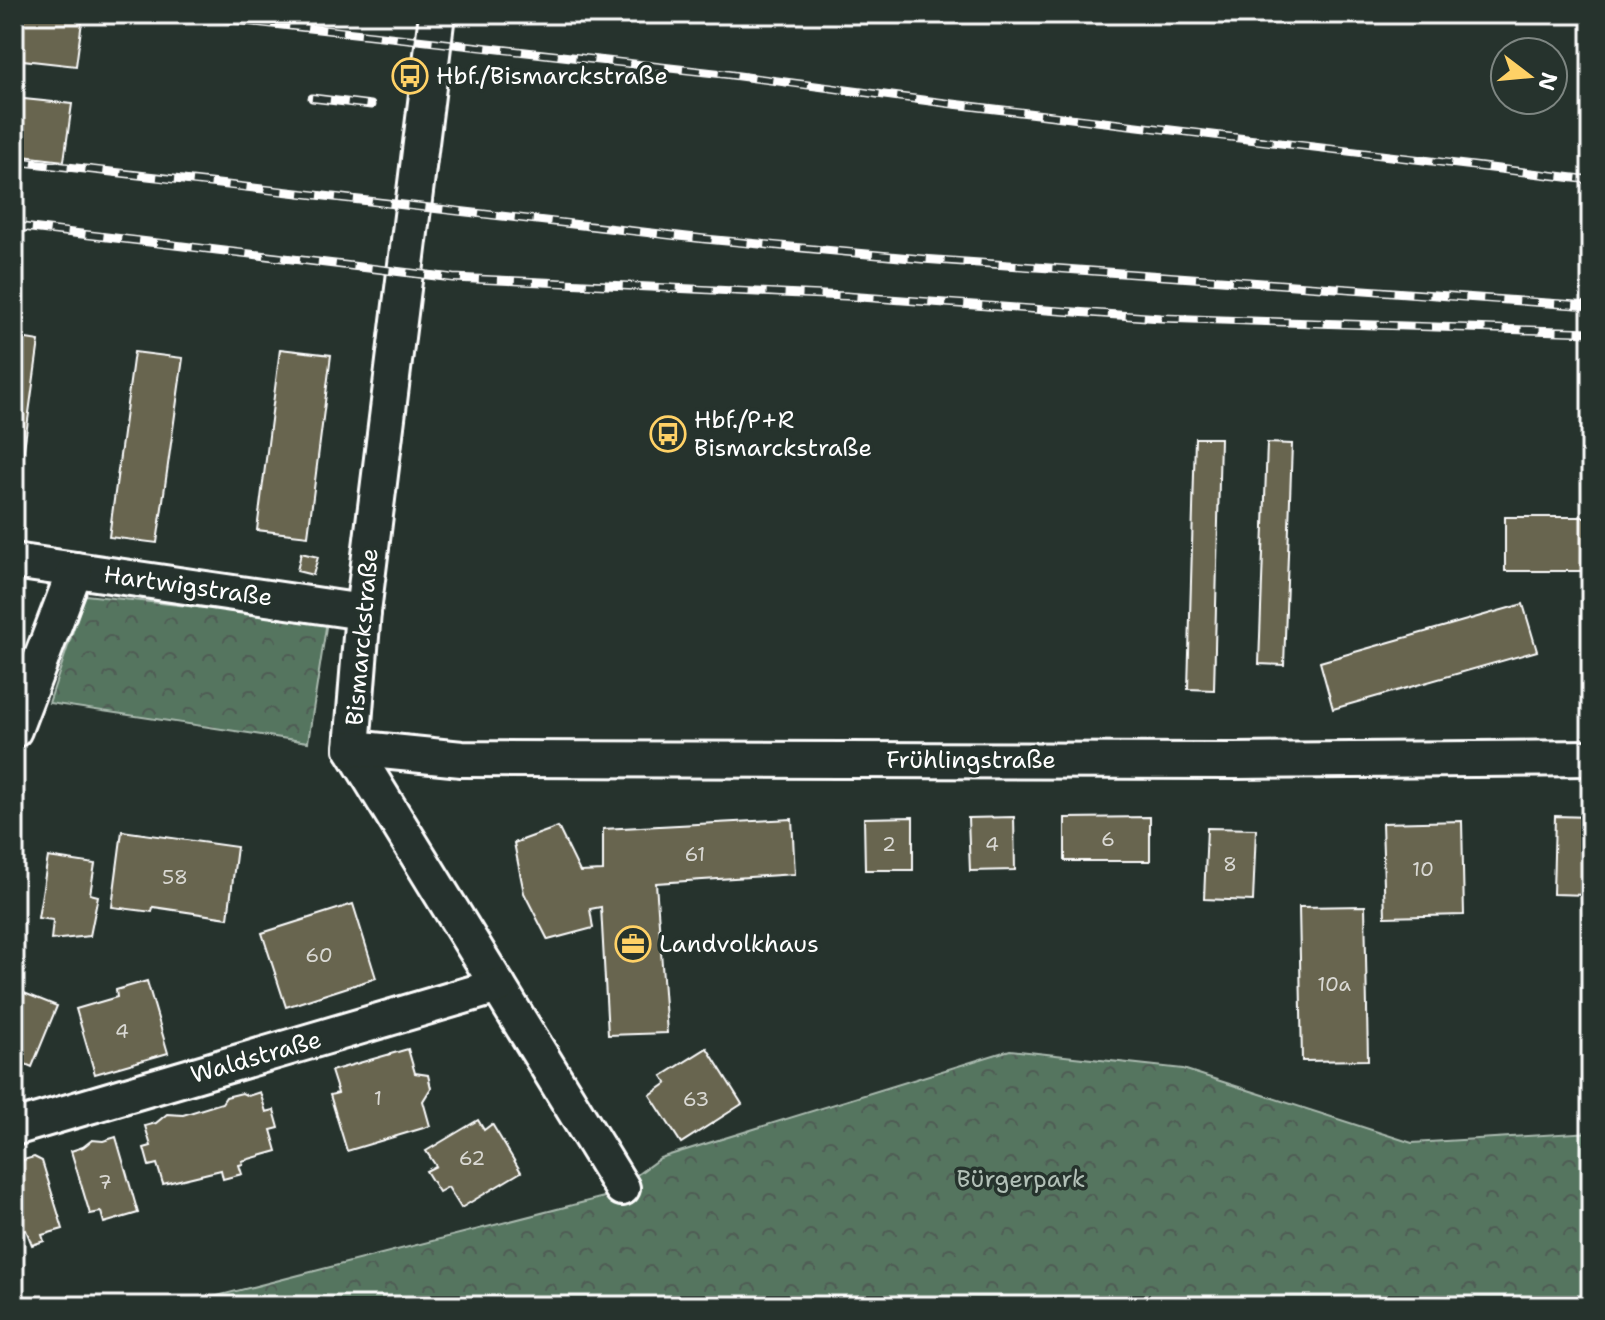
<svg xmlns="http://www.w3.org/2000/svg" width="1605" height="1320" viewBox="0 0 1605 1320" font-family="'Shantell Sans',sans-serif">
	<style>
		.park { fill: url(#park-crowns); stroke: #aabaaf; stroke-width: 2 }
		.building { fill: #676550; stroke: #fff; stroke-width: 2 }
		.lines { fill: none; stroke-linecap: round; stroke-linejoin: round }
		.minor-casing { stroke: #fff; stroke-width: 40 }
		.minor { stroke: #26332d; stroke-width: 34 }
		.rail-casing { stroke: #fff; stroke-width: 9 }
		.rail { stroke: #26332d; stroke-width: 6; stroke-dasharray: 18; stroke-linecap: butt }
		.labels { text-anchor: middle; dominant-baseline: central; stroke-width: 7; stroke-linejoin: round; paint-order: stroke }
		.number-label { font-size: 20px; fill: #d9d8d3 }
		.poi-label { font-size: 24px; fill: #fff; stroke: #26332d; text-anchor: start }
		.street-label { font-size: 24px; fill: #fff; stroke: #26332d }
		.park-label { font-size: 24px; fill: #b2c0b7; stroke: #26332d }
	</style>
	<defs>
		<pattern id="park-crowns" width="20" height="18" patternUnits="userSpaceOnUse" patternTransform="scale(2)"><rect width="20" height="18" fill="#54745f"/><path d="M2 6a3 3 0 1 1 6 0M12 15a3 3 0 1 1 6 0" fill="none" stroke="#4f5c54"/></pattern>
	</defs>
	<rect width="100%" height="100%" fill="#26332d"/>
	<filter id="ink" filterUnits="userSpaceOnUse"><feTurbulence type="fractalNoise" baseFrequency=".0125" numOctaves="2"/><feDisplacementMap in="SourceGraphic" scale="16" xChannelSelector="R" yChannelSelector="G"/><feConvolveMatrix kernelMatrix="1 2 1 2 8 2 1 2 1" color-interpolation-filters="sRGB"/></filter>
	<g filter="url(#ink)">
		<g class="park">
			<path d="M 85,595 L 327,621 L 308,742 L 49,703 Z"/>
			<path d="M 1010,1050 L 1183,1069 L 1412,1143 L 1591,1132 L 1591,1306 L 178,1306 L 608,1196 L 660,1158 Z"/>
		</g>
		<g class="building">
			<path d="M 14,14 L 83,14 L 76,66 L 14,59 Z"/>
			<path d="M 14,98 L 72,104 L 64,161 L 14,155 Z"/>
			<path d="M 14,337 L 39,341 L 14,521 Z"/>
			<path d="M 280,349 L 331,355 L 308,536 L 257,530 Z"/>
			<path d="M 134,352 L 183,358 L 157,543 L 109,537 Z"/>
			<path d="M 1195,438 L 1220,438 L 1214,690 L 1188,689 Z"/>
			<path d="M 1267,443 L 1292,444 L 1284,665 L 1259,664 Z"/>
			<rect x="1505" y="517" width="86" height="54"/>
			<path d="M 301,553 L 318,557 L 313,575 L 297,571 Z"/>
			<path d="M 1523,604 L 1537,651 L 1333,709 L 1320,662 Z"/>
			<path d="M 1555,816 L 1591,817 L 1591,877 L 1589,877 L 1588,895 L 1553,894 Z"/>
			<path d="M 913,817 L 913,870 L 865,870 L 864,818 Z"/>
			<path d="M 1014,817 L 1015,870 L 970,871 L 968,818 Z"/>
			<path d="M 1150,817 L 1150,861 L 1065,861 L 1065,818 Z"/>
			<path d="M 792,819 L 795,874 L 656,883 L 667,1033 L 608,1035 L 601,907 L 590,909 L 593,928 L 548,940 L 524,893 L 514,843 L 558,827 L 580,872 L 603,871 L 603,829 Z"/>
			<path d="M 1462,821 L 1464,915 L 1385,917 L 1382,823 Z"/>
			<path d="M 1207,828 L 1256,829 L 1253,901 L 1204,899 Z"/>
			<path d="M 122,831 L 237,847 L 228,918 L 153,907 L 152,912 L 112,907 Z"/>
			<path d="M 48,857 L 95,864 L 90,894 L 98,896 L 90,936 L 51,940 L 53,920 L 38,918 Z"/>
			<path d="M 353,904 L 376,978 L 286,1007 L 262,933 Z"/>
			<path d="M 1365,906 L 1368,1060 L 1302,1061 L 1299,907 Z"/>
			<path d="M 147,981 L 168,1053 L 95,1074 L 76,1009 L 117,997 L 116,990 Z"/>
			<path d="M 14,989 L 57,1006 L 32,1067 L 14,1059 Z"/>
			<path d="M 707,1048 L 742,1104 L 681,1143 L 650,1095 L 667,1083 L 662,1076 Z"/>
			<path d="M 408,1049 L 415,1073 L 428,1075 L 431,1088 L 423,1101 L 430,1126 L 347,1151 L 330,1095 L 338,1093 L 331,1071 Z"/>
			<path d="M 260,1092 L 266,1112 L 274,1110 L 279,1128 L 271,1130 L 277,1151 L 242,1161 L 243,1164 L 239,1165 L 242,1174 L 223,1179 L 221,1170 L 163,1184 L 157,1164 L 149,1166 L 144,1148 L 151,1146 L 145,1126 L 156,1123 L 167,1114 L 183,1115 L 222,1103 L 226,1097 L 242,1093 L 248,1096 Z"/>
			<path d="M 478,1120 L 484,1130 L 492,1124 L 521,1172 L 461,1208 L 448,1187 L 439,1192 L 426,1171 L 436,1166 L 426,1151 Z"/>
			<path d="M 116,1137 L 138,1213 L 104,1223 L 101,1212 L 90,1214 L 71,1151 L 83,1147 L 92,1140 L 103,1141 Z"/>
			<path d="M 34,1157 L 42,1161 L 63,1229 L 42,1235 L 44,1241 L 32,1245 L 26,1230 L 17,1233 L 14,1230 L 14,1167 L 20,1166 L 23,1160 Z"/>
		</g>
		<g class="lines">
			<defs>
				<g id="minor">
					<path d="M 437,14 L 363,612 L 352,748 L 622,1188"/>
					<path d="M 14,561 L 363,612"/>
					<path d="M 14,730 L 75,570"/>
					<path d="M 352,748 L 462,759 L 1234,761 L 1591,758"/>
					<path d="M 14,1128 L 498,986"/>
				</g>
			</defs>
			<use href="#minor" class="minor-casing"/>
			<use href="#minor" class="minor"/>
			<defs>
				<g id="rail">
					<path d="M 182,14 L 724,74 L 953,104 L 1591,180"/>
					<path d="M 312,98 L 371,105"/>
					<path d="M 14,161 L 705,239 L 922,259 L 1591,306"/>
					<path d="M 14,226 L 453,278 L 846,296 L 1161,318 L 1591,332"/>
				</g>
			</defs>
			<use href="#rail" class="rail-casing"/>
			<use href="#rail" class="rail"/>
		</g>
	</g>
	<defs>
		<symbol id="bus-ring" viewBox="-11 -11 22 22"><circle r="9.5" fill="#26332d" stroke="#ffd166" stroke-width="1.5"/><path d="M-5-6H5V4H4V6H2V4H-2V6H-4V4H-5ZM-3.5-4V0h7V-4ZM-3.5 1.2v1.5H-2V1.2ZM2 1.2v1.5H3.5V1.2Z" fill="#ffd166"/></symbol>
		<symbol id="office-ring" viewBox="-11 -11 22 22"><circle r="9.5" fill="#26332d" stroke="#ffd166" stroke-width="1.5"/><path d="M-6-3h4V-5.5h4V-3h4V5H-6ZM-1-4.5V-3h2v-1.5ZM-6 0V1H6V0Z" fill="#ffd166"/></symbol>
	</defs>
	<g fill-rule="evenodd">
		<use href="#bus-ring" x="390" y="56" width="40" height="40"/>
		<use href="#bus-ring" x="648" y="414" width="40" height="40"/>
		<use href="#office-ring" x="613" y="924" width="40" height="40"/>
	</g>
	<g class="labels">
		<g class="number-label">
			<text x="1108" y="839">6</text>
			<text x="889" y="844">2</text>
			<text x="992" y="844">4</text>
			<text x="695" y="854">61</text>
			<text x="1230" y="864">8</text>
			<text x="1423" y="869">10</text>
			<text x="175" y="877">58</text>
			<text x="319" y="955">60</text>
			<text x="1334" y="984">10a</text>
			<text x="122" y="1031">4</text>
			<text x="378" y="1098">1</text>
			<text x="696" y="1099">63</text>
			<text x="472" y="1158">62</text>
			<text x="105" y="1182">7</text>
		</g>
		<g class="poi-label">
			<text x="436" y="76">Hbf./Bismarckstraße</text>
			<text x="694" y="420">Hbf./P+R<tspan x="694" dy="28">Bismarckstraße</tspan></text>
			<text x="659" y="944">Landvolkhaus</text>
		</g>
		<g class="street-label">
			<text transform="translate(188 586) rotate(8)">Hartwigstraße</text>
			<text transform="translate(362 637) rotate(-85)">Bismarckstraße</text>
			<text x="971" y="760">Frühlingstraße</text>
			<text transform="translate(256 1057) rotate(-16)">Waldstraße</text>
		</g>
		<g class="park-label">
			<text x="1021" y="1179">Bürgerpark</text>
		</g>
	</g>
	<rect width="1605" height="1320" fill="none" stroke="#26332d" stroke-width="48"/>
	<rect x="24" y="24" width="1557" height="1272" fill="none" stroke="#fff" stroke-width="3" filter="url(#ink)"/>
	<g transform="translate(1529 76) rotate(106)"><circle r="38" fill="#26332d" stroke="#7d8581" stroke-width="2"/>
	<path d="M0-6L14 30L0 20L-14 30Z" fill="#ffd166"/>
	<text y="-12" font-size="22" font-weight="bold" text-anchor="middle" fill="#ffffff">N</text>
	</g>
</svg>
